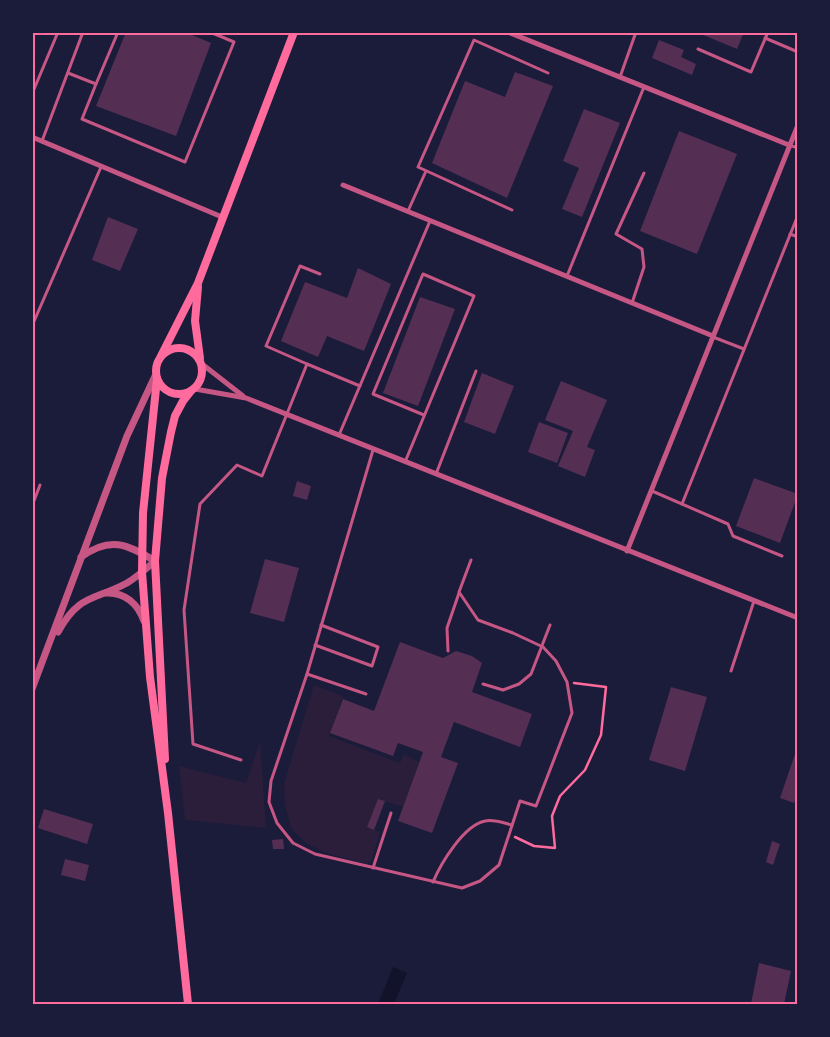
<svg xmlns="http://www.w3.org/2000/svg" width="830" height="1037" viewBox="0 0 830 1037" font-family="'Asap Condensed',sans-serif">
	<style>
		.green { fill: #2a1e3b }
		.water { fill: #12122b }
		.building { fill: #542f53 }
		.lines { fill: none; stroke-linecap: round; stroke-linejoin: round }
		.path { stroke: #ff6b9d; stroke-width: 2.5 }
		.service { stroke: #c65784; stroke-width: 3 }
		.minor { stroke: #c65784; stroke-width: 5 }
		.tertiary { stroke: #c65784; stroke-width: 7 }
		.secondary { stroke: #ff6b9d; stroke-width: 8 }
		.neatline { fill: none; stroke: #ff6b9d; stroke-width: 2 }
	</style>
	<rect width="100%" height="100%" fill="#1b1b3a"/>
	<g class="green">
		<path d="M 314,685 L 343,696 L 329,736 L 400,763 L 404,754 L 419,762 L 403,807 L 378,799 L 367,827 L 380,832 L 371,861 L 367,864 L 326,853 L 306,843 L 291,828 L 285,805 L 284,784 Z"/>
		<path d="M 260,742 L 266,828 L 185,820 L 179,766 L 246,783 Z"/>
	</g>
	<path class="water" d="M 393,967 L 407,973 L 394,1004 L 378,1004 Z"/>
	<g class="building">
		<path d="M 126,32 L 185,32 L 211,43 L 176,136 L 96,106 Z"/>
		<path d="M 696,32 L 744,32 L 737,49 Z"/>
		<path d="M 659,40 L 684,50 L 681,57 L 696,64 L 692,75 L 652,58 Z"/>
		<path d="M 515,72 L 553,86 L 507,198 L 432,163 L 465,81 L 505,97 Z"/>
		<path d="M 584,109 L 620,123 L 582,217 L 562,209 L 579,168 L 563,161 Z"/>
		<path d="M 679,131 L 737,154 L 697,254 L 640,231 Z"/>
		<path d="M 108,217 L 138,229 L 120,271 L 92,260 Z"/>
		<path d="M 358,268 L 391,284 L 364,351 L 327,336 L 318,357 L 281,341 L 305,282 L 347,298 Z"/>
		<path d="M 420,297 L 455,309 L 418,406 L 383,393 Z"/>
		<path d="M 482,373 L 514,386 L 495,434 L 464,422 Z"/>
		<path d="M 561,381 L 607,400 L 587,447 L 595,450 L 585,477 L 558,466 L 573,431 L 545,420 Z"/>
		<path d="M 539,422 L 568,433 L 557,463 L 528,452 Z"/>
		<path d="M 754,478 L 798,494 L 780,543 L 736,526 Z"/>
		<path d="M 297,481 L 311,486 L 307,500 L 293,496 Z"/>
		<path d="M 265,559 L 299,568 L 284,622 L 250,613 Z"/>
		<path d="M 400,642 L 443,658 L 456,651 L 472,656 L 482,663 L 472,692 L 532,714 L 520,747 L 454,722 L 441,757 L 458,763 L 432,833 L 398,821 L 423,752 L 398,743 L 393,756 L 330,733 L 343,699 L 374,711 Z"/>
		<path d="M 671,687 L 707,697 L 685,771 L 649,760 Z"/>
		<path d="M 795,754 L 798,755 L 798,793 L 794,803 L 780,798 Z"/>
		<path d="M 378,799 L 385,801 L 374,830 L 367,827 Z"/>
		<path d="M 44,809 L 93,824 L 87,844 L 38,828 Z"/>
		<path d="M 283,839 L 284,849 L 273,849 L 272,840 Z"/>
		<path d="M 772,841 L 780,844 L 773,865 L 766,862 Z"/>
		<path d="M 65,859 L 89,865 L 85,881 L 61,875 Z"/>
		<path d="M 759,963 L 791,971 L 784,1004 L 751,1004 Z"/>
	</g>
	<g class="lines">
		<path class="path" d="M 515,837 L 534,846 L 555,848 L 552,816 L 560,796 L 585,770 L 601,735 L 606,687 L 574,683"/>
		<g class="service">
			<path d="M 765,38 L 798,52"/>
			<path d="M 698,49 L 751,72 L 768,32"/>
			<path d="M 68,73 L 96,84 L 82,119 L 185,162 L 234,42 L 210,32"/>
			<path d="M 620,77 L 636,32"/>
			<path d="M 96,84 L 118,32"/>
			<path d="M 32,94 L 58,32"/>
			<path d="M 42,141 L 83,32"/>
			<path d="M 789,145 L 798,148"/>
			<path d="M 512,210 L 418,167 L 474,40 L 548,73"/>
			<path d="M 408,211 L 426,171"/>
			<path d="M 790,234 L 798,237"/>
			<path d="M 567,276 L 644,87"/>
			<path d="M 632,303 L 644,267 L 642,249 L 616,234 L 644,173"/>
			<path d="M 32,326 L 101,167"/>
			<path d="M 713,337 L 744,349"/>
			<path d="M 307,364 L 360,386"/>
			<path d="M 339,435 L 430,221"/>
			<path d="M 373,450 L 307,674 L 271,781 L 269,802 L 277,823 L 293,843 L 315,854 L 462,888 L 480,881 L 499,865 L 520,801 L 536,806 L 572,713 L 567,682 L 556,661 L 543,647 L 513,633 L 478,620 L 459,592 L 471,560"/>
			<path d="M 405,462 L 474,296 L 423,274 L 373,394 L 424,415"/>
			<path d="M 436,474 L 476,371"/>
			<path d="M 652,491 L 728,524 L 733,536 L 782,556"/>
			<path d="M 682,504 L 798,215"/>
			<path d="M 32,506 L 40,485"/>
			<path d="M 315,645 L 372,666 L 378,647 L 321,625"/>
			<path d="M 448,651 L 447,628 L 459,593"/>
			<path d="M 731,671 L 754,601"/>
			<path d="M 307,674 L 366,694"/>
			<path d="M 483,684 L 503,690 L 519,684 L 531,674 L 550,625"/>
			<path d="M 241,760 L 193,744 L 184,610 L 200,504 L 237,465 L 262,476 L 307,364 L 266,346 L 300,266 L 320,274"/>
			<path d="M 373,868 L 391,813"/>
			<path d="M 433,882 C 441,863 464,825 485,821 C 493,819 504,823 512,825"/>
		</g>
		<g class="minor">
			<path d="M 508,32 L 789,145"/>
			<path d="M 32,137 L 222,217"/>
			<path d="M 343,185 L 713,336"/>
			<path d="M 202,364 L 243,396"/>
			<path d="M 195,389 L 246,398 L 798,618"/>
			<path d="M 627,551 L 798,125"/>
		</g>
		<g class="tertiary">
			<path d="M 106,593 C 125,592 138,604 144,621"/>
			<path d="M 58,632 C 79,594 93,601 127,583 C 137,577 146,569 155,561 C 127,544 110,536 81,557"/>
			<path d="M 32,689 L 127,436 L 156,374"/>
		</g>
		<g class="secondary">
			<path d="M 198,287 L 195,321 L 200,358"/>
			<circle cx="179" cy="371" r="23"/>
			<path d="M 161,356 L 198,283 L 294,32"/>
			<path d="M 157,379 L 143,513 L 142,572 L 150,677 L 168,813 L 188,1004"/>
			<path d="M 165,759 L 155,561 L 162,478 L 171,432 L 175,416 L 183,401 L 191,391"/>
		</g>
	</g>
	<rect width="830" height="1037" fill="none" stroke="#1b1b3a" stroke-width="68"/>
	<rect x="34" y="34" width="762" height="969" class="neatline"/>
</svg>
